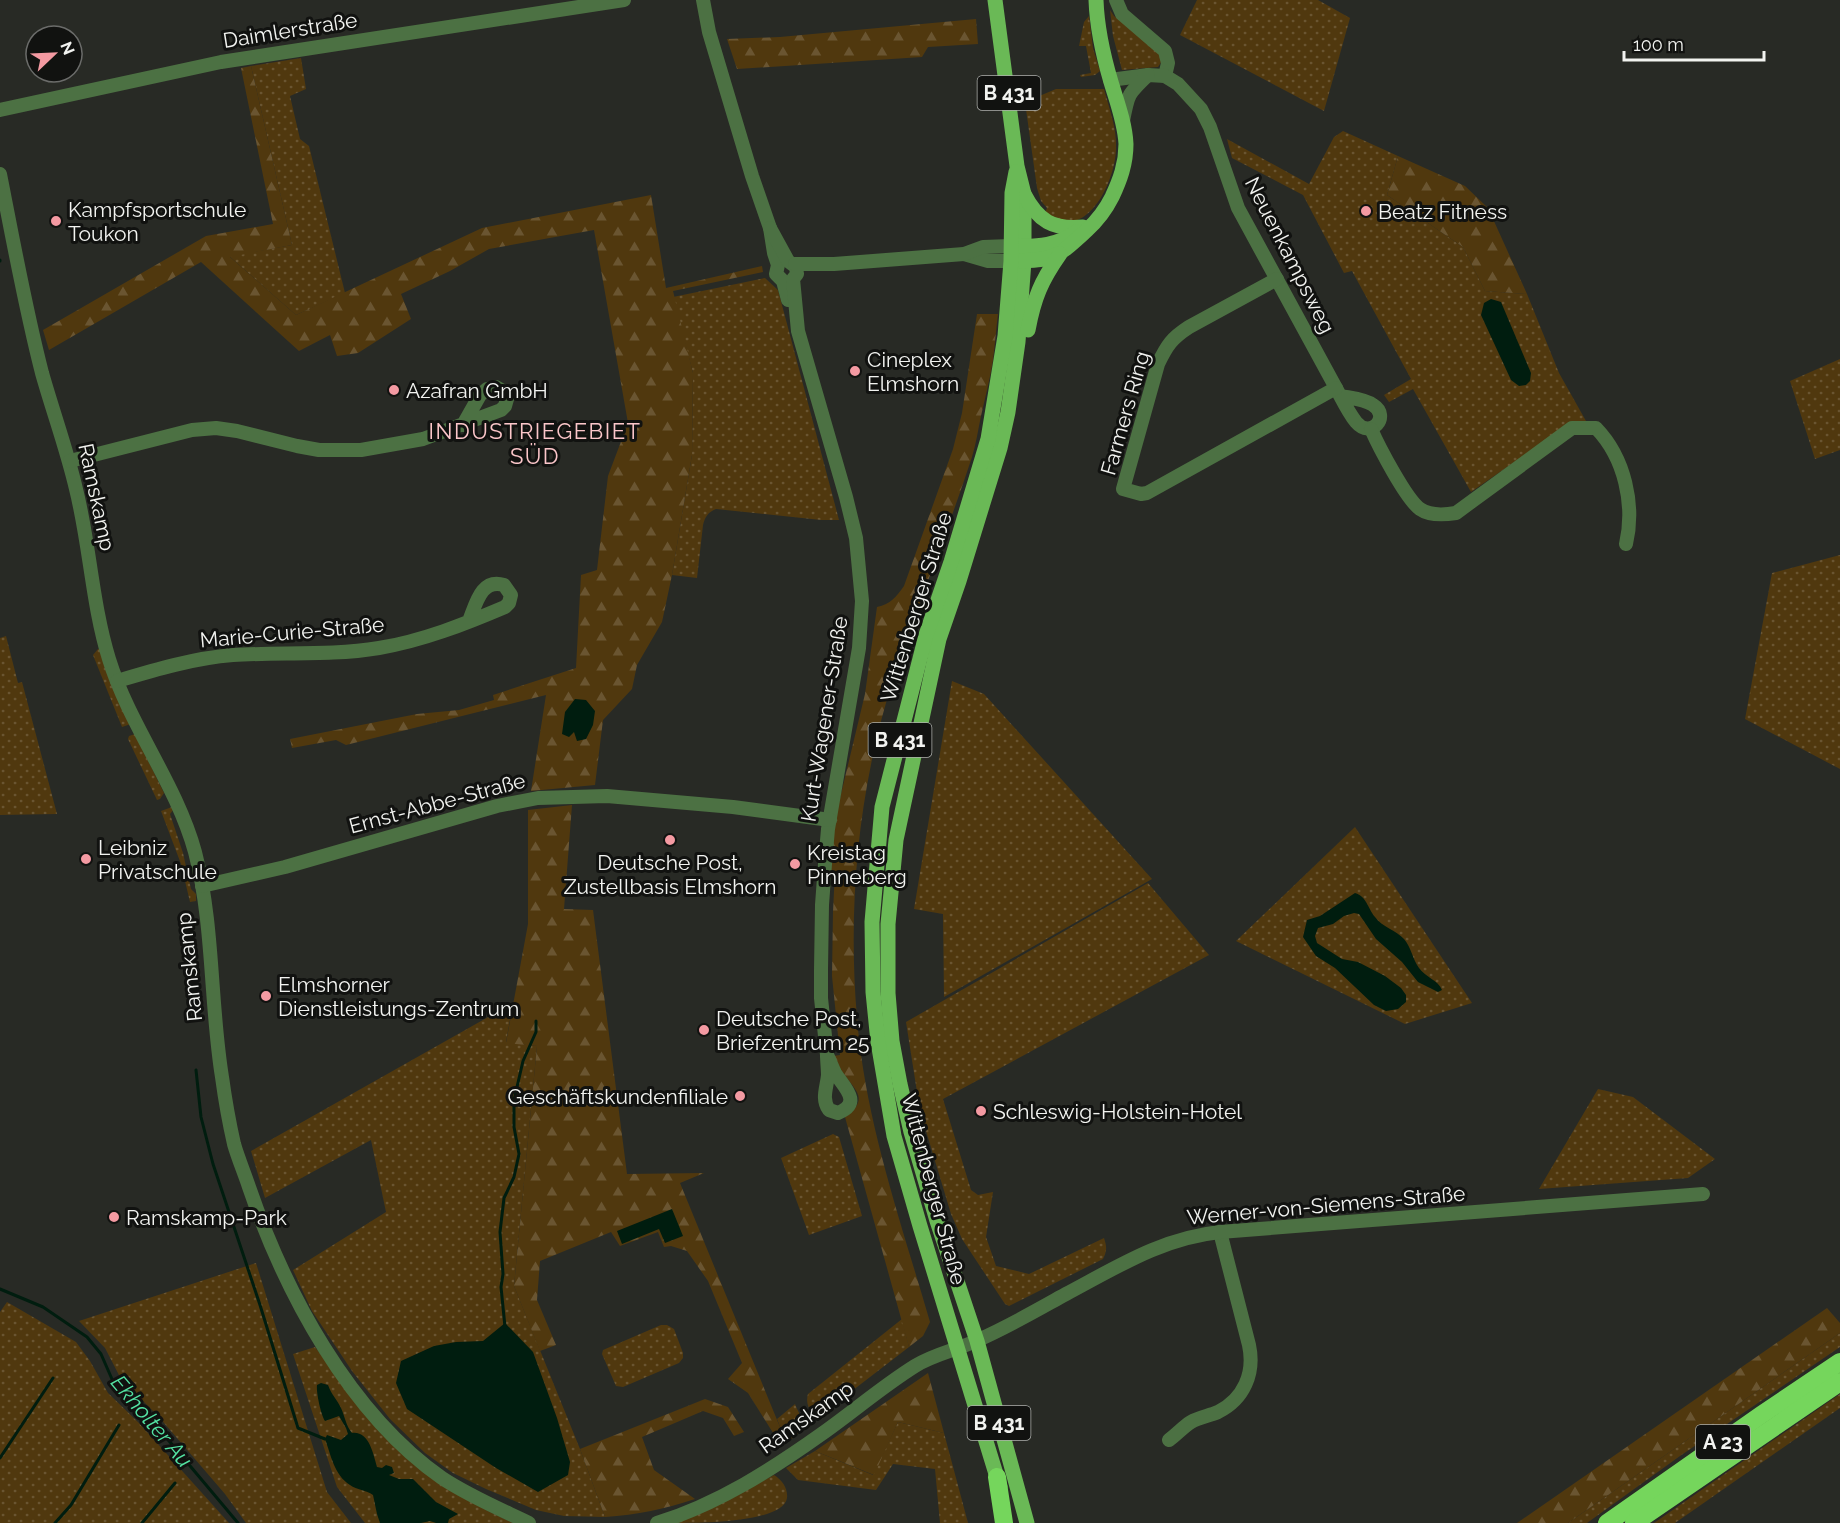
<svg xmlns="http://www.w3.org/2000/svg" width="1840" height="1523" viewBox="0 0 1840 1523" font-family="Raleway,sans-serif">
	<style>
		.grass { fill: url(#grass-dots) }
		.forest { fill: url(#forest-firs) }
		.water { fill: #001d0f }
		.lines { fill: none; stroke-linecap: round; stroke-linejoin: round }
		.stream { stroke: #001d0f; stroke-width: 3 }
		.minor { stroke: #4c7143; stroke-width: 14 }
		.major { stroke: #6ab956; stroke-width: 15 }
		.highway { stroke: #75d65c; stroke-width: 18 }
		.poi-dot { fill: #f49aa2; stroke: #111210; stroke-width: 2 }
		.labels { text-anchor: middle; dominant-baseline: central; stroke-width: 6; stroke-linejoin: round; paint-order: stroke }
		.shield { fill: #111210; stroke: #aeb0ad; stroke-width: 1.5 }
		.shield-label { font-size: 20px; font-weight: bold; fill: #f2f3f0 }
		.street-label { font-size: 21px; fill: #f2f3f0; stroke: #111210 }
		.poi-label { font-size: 21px; fill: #f2f3f0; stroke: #111210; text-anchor: start }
		.neighbourhood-label { font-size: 22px; letter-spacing: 1.5px; fill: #fbc6c9; stroke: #111210 }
		.water-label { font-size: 22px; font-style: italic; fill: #54e3a3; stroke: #111210 }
	</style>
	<defs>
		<pattern id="grass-dots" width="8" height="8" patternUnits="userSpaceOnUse" patternTransform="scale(1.5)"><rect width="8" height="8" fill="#50380e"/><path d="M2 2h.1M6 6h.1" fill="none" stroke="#6a5531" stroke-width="1.8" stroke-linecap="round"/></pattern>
		<pattern id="forest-firs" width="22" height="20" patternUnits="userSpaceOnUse" patternTransform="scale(1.5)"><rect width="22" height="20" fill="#50380e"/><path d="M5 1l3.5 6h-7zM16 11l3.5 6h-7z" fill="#6a5531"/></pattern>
	</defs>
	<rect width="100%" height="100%" fill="#282a25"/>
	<g class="grass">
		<path d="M 1197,0 L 1318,0 L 1350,18 L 1324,111 L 1180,35 Z"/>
		<path d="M 1110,10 L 1114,16 L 1158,49 L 1162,61 L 1158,67 L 1122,70 L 1113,36 Z"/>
		<path d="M 1089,16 L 1093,48 L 1100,71 L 1095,75 L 1081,77 L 1080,75 L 1091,73 L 1086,46 L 1079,46 L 1084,22 Z"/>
		<path d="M 301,58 L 306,89 L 290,96 L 300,139 L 309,146 L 345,293 L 296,315 L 229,256 L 292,245 L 251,66 Z"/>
		<path d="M 1056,89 L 1104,89 C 1109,108 1117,128 1116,148 C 1116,176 1093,232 1057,221 C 1053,220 1048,217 1044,215 L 1047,208 L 1041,201 L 1037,188 L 1025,102 Z"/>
		<path d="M 1343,131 L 1398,156 L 1387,195 L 1463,247 L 1485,291 L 1527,294 L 1559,373 L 1586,421 L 1571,423 L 1471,492 L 1413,389 L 1389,402 L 1384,395 L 1411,379 L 1352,271 L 1344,273 L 1303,195 L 1232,158 L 1227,139 L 1309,184 L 1334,137 Z"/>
		<path d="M 765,278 L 778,290 L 839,520 L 821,520 L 716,509 C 708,512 705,517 703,525 L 697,578 L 672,575 L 692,455 L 693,373 L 673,297 Z"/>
		<path d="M 1840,359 L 1840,450 L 1815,459 L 1790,381 Z"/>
		<path d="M 1840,555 L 1840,769 L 1745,719 L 1772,573 Z"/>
		<path d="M 6,636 L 18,683 L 22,682 L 57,814 L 0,815 L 0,638 Z"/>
		<path d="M 98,649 L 100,649 L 131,724 L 122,727 L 93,655 Z"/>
		<path d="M 952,681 L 984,694 L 1152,879 L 944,997 L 943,914 L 914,909 Z"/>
		<path d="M 135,734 L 164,793 L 160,799 L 157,800 L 128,739 L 129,736 Z"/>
		<path d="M 172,807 L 174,809 L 170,814 L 183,853 L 191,889 L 196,894 L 196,901 L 190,902 L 181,864 L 161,811 Z"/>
		<path d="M 1355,827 L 1472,1003 L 1405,1024 L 1236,941 Z"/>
		<path d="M 1148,883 L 1209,955 L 943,1099 L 971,1190 L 978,1195 L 993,1192 L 986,1237 L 996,1266 L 1029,1274 L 1104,1238 C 1107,1247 1107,1251 1103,1259 L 1009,1306 L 1005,1304 L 962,1239 L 951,1214 L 920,1111 L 906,1022 Z"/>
		<path d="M 513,1003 L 506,1042 L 537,1046 L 514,1286 L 580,1449 L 605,1517 L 564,1516 L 536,1510 L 486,1489 L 453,1473 L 425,1453 L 390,1419 L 352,1371 L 312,1311 L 293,1270 L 386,1212 L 371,1140 L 265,1198 L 251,1151 Z"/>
		<path d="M 1598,1089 L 1633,1097 L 1715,1159 L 1688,1178 L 1539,1189 Z"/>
		<path d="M 833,1134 L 839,1137 L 862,1216 L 809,1235 L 781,1158 Z"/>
		<path d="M 256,1263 L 327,1492 L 351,1523 L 246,1523 L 225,1494 L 158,1416 L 121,1379 L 105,1348 L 79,1321 Z"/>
		<path d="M 7,1302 L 76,1342 L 90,1361 L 108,1393 L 139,1423 L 229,1523 L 0,1523 L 0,1312 Z"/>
		<path d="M 902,1319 L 909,1347 L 822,1414 C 810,1414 805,1405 808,1394 Z"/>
		<path d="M 661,1325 L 667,1325 L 674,1329 L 683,1353 L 683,1358 L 679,1363 L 623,1387 L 616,1386 L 602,1354 L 603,1350 Z"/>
		<path d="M 1840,1333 L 1840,1347 L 1680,1456 L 1587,1523 L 1568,1523 Z"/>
		<path d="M 315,1347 L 376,1427 L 486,1510 L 513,1523 L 365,1523 L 337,1487 L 293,1354 Z"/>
		<path d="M 1840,1394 L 1840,1408 L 1675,1523 L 1654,1523 Z"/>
		<path d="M 795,1404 C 797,1410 802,1417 803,1423 C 804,1433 786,1442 779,1447 L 774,1447 L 768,1440 L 782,1432 L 777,1419 Z"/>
		<path d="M 898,1422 L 944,1433 L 968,1523 L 940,1523 L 935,1469 L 893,1464 L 876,1490 L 798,1480 L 786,1468 L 815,1451 L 873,1475 Z"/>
		<path d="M 774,1475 C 782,1480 788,1488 787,1498 C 783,1523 698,1523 675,1523 L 713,1507 Z"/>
	</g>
	<g class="forest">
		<path d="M 976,19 L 978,44 L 928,47 L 922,57 L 737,69 L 727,39 L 780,37 Z"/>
		<path d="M 251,66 L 292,245 L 230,257 L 296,315 L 482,228 L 651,195 L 666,288 L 762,266 L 763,272 L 673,291 L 693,373 L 692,455 L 672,575 L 662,622 L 637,665 L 632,689 L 603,720 L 595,785 L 531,791 L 546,695 L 346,745 L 336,740 L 292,748 L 290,739 L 417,714 L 459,710 L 494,700 L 493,695 L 576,668 L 581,575 L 597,570 L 608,476 L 628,423 L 594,230 L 489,249 L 450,271 L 401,294 L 411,319 L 358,353 L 337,356 L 330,335 L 299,351 L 201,262 L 49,350 L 43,330 L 206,236 L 273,224 L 241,68 Z"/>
		<path d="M 1398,156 L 1465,186 L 1488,208 L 1527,294 L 1485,291 L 1463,247 L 1387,195 Z"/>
		<path d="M 977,314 L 998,314 C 996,329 995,345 993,360 C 990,379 985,398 981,416 C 978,430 976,444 972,457 C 945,540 911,620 886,703 C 855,811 847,927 859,1039 C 870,1135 903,1229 930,1322 L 923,1336 L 909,1347 L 845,1117 C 869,1099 857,1092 843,1073 C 839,1068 836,1062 833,1056 L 840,1055 L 832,976 L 833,912 L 835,871 L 829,870 L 835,819 L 865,694 L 877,607 C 891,604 896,597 904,586 L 953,449 L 962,413 Z"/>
		<path d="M 572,805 L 564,909 L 593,910 L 627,1174 L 704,1173 L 680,1183 L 782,1432 L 775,1436 L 748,1393 L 728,1379 L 742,1363 L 708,1281 L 687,1251 L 671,1246 L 664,1247 L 658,1232 L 620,1246 L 611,1232 L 540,1261 L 537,1300 L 556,1345 L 540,1351 L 514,1286 L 537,1046 L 506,1043 L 528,924 L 528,810 Z"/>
		<path d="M 1827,1308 L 1840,1323 L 1840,1333 L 1568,1523 L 1517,1523 Z"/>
		<path d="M 928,1373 L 944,1433 L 898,1422 L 874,1475 L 815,1451 Z"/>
		<path d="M 705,1399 L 728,1407 L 744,1432 L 734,1436 L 723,1418 L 703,1411 L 642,1437 L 654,1470 L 695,1499 C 665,1509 637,1515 605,1517 L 580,1449 Z"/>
	</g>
	<g class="water">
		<path d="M 1491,299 L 1501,302 L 1531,373 L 1530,381 L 1526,385 L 1519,386 L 1511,380 L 1481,315 L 1484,303 Z"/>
		<path d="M 575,699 L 586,700 L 595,711 L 593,725 L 586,739 L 577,741 L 574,732 L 569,737 L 562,734 L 565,712 Z"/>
		<path d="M 1355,893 C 1367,897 1367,907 1375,917 C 1382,927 1396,930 1404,939 C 1411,947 1413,960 1419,968 C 1425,977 1438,980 1442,990 L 1438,992 L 1418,982 L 1402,962 L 1376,939 L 1359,914 L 1354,913 L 1344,916 L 1333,924 L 1318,928 L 1315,936 L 1317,943 L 1342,959 L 1358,962 L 1385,976 L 1401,988 L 1406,995 L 1406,1002 L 1398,1009 L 1386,1011 L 1374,1005 L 1335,968 L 1316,956 L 1303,937 L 1307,920 L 1320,916 Z"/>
		<path d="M 672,1209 L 683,1236 L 665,1243 L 659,1229 L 622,1244 L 617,1231 Z"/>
		<path d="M 505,1323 L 533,1352 L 557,1418 L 570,1462 L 568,1475 L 538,1492 L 496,1468 L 407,1409 L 396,1383 L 401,1361 L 434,1346 L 456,1342 L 483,1341 Z"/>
		<path d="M 321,1383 L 328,1385 C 332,1396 337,1399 341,1408 C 345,1417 346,1426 352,1433 C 369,1431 373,1453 377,1467 L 382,1468 L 386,1465 L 392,1467 L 394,1473 L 389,1475 L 399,1479 L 413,1479 L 436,1502 L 458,1514 L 449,1519 L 448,1523 L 436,1523 L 430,1521 L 421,1523 L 380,1523 L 377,1514 L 373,1495 C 366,1490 357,1490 350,1485 C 334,1475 331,1455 325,1439 L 327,1435 L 341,1440 L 348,1434 L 346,1428 L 339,1416 L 325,1421 C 321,1415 316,1392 317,1385 Z"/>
	</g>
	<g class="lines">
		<g class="stream">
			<path d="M 0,261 L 0,260"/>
			<path d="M 196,1070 L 201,1117 L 213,1164 L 260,1305 L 298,1428 L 325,1439"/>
			<path d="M 0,1289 L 43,1307 L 87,1337 L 101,1354 L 115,1386 L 154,1423 L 238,1523"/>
			<path d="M 505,1327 L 501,1287 L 503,1274 L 500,1232 L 504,1198 L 514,1177 L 519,1154 L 514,1127 L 514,1100 L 523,1061 L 536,1032 L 536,1021"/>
			<path d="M 0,1458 L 53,1378"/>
			<path d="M 55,1523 L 71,1505 L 119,1425"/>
			<path d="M 142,1523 L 175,1483"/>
		</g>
		<g class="minor">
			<path d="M 703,0 L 709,32 L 752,176 L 770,228 L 774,253 L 778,265 L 776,274 L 783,281 L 788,300"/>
			<path d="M 1116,0 L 1122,14 L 1165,51 L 1168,63 L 1165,76"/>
			<path d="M 1110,80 L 1148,75 L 1165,76 L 1178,84 L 1201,109 L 1210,127 L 1238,208 L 1336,388 C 1342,399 1348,412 1356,422 C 1371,440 1391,416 1373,405 C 1365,399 1351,398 1341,396"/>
			<path d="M 0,110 L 221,62 L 624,0"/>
			<path d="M 1123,121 C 1128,94 1128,94 1148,75"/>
			<path d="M 0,174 C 13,240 25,307 42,373 C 53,412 67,450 76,489 C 90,545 92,604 109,659 C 130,727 176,783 195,852 C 214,925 210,1003 222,1077 C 225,1099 229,1122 234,1144 C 238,1158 244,1172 249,1187 C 285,1292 349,1413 442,1478 C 469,1496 500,1509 529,1523"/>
			<path d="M 770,228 L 788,261 L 796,267 L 797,274 L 793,279 L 798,331 L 846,497 L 856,538 L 862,601 L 859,648 L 828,829 L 825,864 L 822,905 L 821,970 L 821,998 L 827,1055"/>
			<path d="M 964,254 L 988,261 L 1011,261"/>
			<path d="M 795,264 L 834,264 L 964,254 L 983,247 L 1011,246"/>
			<path d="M 1277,279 L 1189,327 C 1172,338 1167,345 1158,364 L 1123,489 L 1141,494 L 1147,493 L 1336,388"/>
			<path d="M 1371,429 C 1379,447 1406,499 1420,509 C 1430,516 1444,515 1456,513 L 1572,428 L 1596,428 C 1625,458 1635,505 1626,544"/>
			<path d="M 70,461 L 192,430 L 216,428 L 237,431 L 297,446 L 319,450 L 361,450 L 423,439 L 501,410 L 505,406 L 507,399 L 503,391 L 496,387 L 487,389 L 480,395 L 463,425"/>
			<path d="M 117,681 C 154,670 194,658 233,655 C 281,652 331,656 379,648 C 422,641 465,624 505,607 L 509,603 L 511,595 L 504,585 C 481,578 476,604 469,621"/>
			<path d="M 202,886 L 285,867 L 497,806 L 538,798 L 607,796 L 733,807 L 830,820"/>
			<path d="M 827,1055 C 830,1061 832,1067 835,1073 C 844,1087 863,1103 838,1113 L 829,1110 C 821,1099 827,1087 828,1075 C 828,1069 827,1061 827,1055 Z"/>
			<path d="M 1169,1440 C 1176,1435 1183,1427 1191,1422 C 1199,1417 1209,1416 1218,1412 C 1244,1399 1255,1373 1249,1345 L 1220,1232"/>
			<path d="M 657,1523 C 718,1504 771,1470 823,1433 C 854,1411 883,1386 915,1366 C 934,1354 957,1350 978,1340 C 1008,1327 1037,1310 1066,1294 C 1117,1267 1162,1238 1220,1232 L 1703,1194"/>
		</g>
		<g class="major">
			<path d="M 995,0 L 1017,166 L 1024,194 L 1024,261 L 1018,342 L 1008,412 L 1000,448 L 959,581 L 939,639 L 896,840 L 888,924 L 888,993 L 892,1041 L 900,1084 L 911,1132 L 937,1221 L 977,1341 L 1027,1523"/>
			<path d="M 1024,194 C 1038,221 1053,230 1083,227"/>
			<path d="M 1016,246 C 1038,247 1058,245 1076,232"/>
			<path d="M 1014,261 C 1056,260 1056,258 1087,230 C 1098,220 1105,211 1112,197 C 1120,180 1126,164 1126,144 C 1125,123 1117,102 1111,82 C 1103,55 1097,28 1096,0"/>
			<path d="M 1028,330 C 1034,298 1041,281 1060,254"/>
			<path d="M 1000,1487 L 920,1226 L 894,1136 L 878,1042 L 873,992 L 872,922 L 882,807 L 926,635 L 951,562 L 988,439 L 1005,336 L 1011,261 L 1012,193 L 1016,172"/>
		</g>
		<g class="highway">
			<path d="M 997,1477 L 1004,1523"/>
			<path d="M 1607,1523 L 1761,1415 L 1840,1362"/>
			<path d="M 1634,1523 L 1840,1382"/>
		</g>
	</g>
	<g class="poi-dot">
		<circle cx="1366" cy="211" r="6"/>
		<circle cx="56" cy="221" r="6"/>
		<circle cx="855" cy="371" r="6"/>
		<circle cx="394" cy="390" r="6"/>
		<circle cx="670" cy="840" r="6"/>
		<circle cx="86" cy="859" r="6"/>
		<circle cx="795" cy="864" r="6"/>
		<circle cx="266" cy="996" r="6"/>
		<circle cx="704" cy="1030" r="6"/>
		<circle cx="740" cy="1096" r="6"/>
		<circle cx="981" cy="1111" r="6"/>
		<circle cx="114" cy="1217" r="6"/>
	</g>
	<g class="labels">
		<g class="shield">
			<rect x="977.5" y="76" width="63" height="34" rx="4.5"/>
			<rect x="868.5" y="723" width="63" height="34" rx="4.5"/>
			<rect x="967.5" y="1406" width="63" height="34" rx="4.5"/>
			<rect x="1696" y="1425" width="54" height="34" rx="4.5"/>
		</g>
		<g class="shield-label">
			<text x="1009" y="93">B 431</text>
			<text x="900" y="740">B 431</text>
			<text x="999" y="1423">B 431</text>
			<text x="1723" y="1442">A 23</text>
		</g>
		<g class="street-label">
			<text transform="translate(290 30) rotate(-9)">Daimlerstraße</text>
			<text transform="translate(1290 255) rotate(63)">Neuenkampsweg</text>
			<text transform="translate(1125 413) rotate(-74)">Farmers Ring</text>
			<text transform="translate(97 497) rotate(78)">Ramskamp</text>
			<text transform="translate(916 607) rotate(-73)">Wittenberger Straße</text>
			<text transform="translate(292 632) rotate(-5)">Marie-Curie-Straße</text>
			<text transform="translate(824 719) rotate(-81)">Kurt-Wagener-Straße</text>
			<text transform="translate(437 803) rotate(-15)">Ernst-Abbe-Straße</text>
			<text transform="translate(189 967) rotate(-96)">Ramskamp</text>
			<text transform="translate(934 1189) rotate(75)">Wittenberger Straße</text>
			<text transform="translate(1326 1205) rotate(-5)">Werner-von-Siemens-Straße</text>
			<text transform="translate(806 1417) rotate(-35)">Ramskamp</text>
		</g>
		<g class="poi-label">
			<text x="68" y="209">Kampfsportschule<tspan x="68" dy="24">Toukon</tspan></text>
			<text x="1378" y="211">Beatz Fitness</text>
			<text x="867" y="359">Cineplex<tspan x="867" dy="24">Elmshorn</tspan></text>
			<text x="406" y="390">Azafran GmbH</text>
			<text x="98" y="847">Leibniz<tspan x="98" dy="24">Privatschule</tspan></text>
			<text x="807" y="852">Kreistag<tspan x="807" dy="24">Pinneberg</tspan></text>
			<text x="670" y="862" text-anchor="middle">Deutsche Post,<tspan x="670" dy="24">Zustellbasis Elmshorn</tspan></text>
			<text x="278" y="984">Elmshorner<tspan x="278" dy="24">Dienstleistungs-Zentrum</tspan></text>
			<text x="716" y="1018">Deutsche Post,<tspan x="716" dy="24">Briefzentrum 25</tspan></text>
			<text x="728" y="1096" text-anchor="end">Geschäftskundenfiliale</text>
			<text x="993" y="1111">Schleswig-Holstein-Hotel</text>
			<text x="126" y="1217">Ramskamp-Park</text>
		</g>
		<g class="neighbourhood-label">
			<text x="535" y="431">INDUSTRIEGEBIET<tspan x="535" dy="25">SÜD</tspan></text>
		</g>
		<g class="water-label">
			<text transform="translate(152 1421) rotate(50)">Ekholter Au</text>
		</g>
	</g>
	<g transform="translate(54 54) rotate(67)"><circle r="28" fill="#111210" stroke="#6b6c6a" stroke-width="1.5"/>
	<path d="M0-4.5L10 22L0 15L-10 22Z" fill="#f49aa2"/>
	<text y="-9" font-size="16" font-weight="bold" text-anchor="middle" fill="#f2f3f0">N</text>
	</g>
	<path d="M1624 51v9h140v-9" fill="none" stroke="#f2f3f0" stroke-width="3"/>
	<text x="1633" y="51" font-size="18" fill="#f2f3f0" stroke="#111210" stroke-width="4.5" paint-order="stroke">100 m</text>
</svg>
